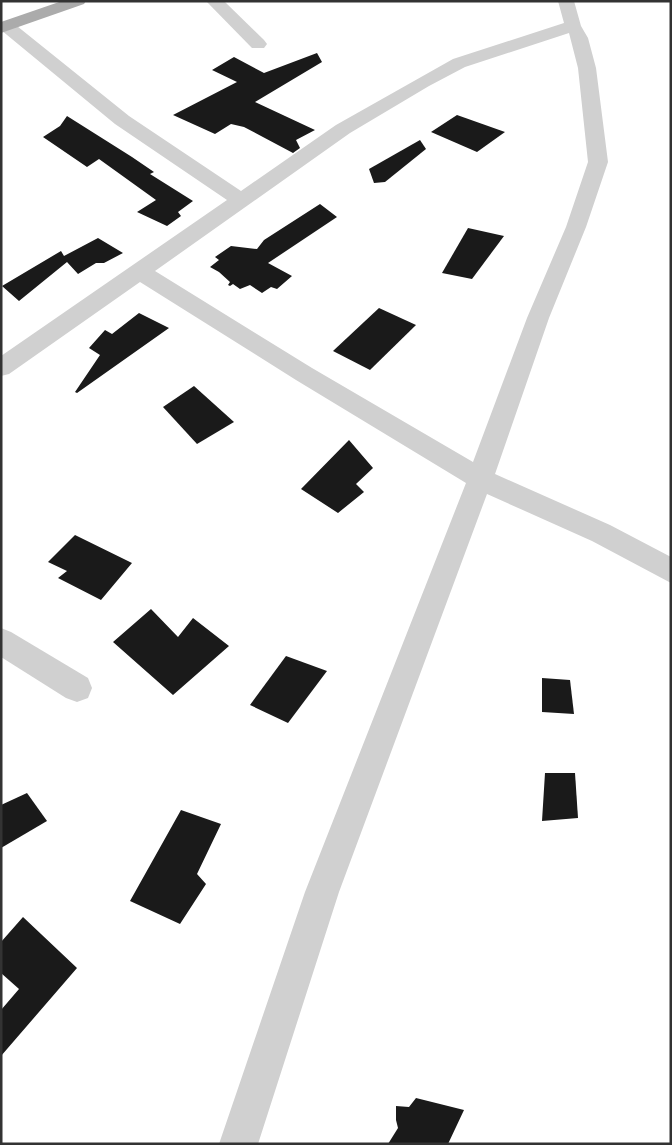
<svg xmlns="http://www.w3.org/2000/svg" width="672" height="1145" viewBox="0 0 672 1145" font-family="'Asap Condensed',sans-serif">
	<style>
		.building { fill: #1a1a1a }
		.lines { fill: none; stroke-linecap: round; stroke-linejoin: round }
		.minor { fill: #d0d0d0; fill-rule: evenodd }
		.major { fill: #ababab; fill-rule: evenodd }
	</style>
	<rect width="100%" height="100%" fill="#fff"/>
	<g class="building">
		<path d="M 317,53 L 322,62 L 255,102 L 315,130 L 296,140 L 300,148 L 293,153 L 244,127 L 231,124 L 215,134 L 173,115 L 237,82 L 212,70 L 234,57 L 264,73 Z"/>
		<path d="M 457,115 L 505,132 L 477,152 L 431,132 Z"/>
		<path d="M 67,116 L 132,157 L 154,172 L 150,174 L 193,201 L 178,212 L 181,216 L 167,226 L 137,212 L 156,200 L 99,159 L 87,167 L 43,137 L 60,126 Z"/>
		<path d="M 420,140 L 426,149 L 385,182 L 374,183 L 369,169 Z"/>
		<path d="M 320,204 L 337,217 L 268,263 L 292,276 L 277,289 L 271,287 L 262,293 L 250,285 L 240,289 L 233,284 L 230,286 L 228,285 L 230,282 L 219,272 L 210,267 L 219,260 L 215,257 L 231,246 L 257,249 L 264,240 Z"/>
		<path d="M 468,228 L 504,236 L 472,279 L 442,273 Z"/>
		<path d="M 98,238 L 123,253 L 104,263 L 96,263 L 78,274 L 67,262 L 19,301 L 2,286 L 61,251 L 64,256 Z"/>
		<path d="M 379,308 L 416,325 L 370,370 L 333,351 Z"/>
		<path d="M 139,313 L 169,328 L 77,393 L 75,392 L 100,355 L 89,348 L 105,330 L 112,334 Z"/>
		<path d="M 194,386 L 234,422 L 197,444 L 163,407 Z"/>
		<path d="M 349,440 L 373,468 L 356,484 L 364,492 L 338,513 L 301,489 Z"/>
		<path d="M 75,535 L 132,563 L 101,600 L 58,578 L 67,571 L 48,562 Z"/>
		<path d="M 151,609 L 178,637 L 193,618 L 229,646 L 173,695 L 113,642 Z"/>
		<path d="M 286,656 L 327,671 L 288,723 L 250,705 Z"/>
		<path d="M 542,678 L 570,680 L 574,714 L 542,712 Z"/>
		<path d="M 545,773 L 575,773 L 578,818 L 542,821 Z"/>
		<path d="M 27,793 L 47,821 L 1,848 L 1,805 Z"/>
		<path d="M 181,810 L 221,824 L 197,874 L 206,884 L 180,924 L 130,901 Z"/>
		<path d="M 23,917 L 77,968 L 1,1056 L 1,1010 L 19,989 L 1,973 L 1,942 Z"/>
		<path d="M 416,1098 L 464,1110 L 448,1144 L 388,1144 L 398,1128 L 396,1120 L 396,1106 L 409,1107 Z"/>
	</g>
	<g class="lines">
		<g class="minor">
			<path d="M 206,1 L 224,1 L 264,40 L 267,44 L 264,48 L 252,48 Z"/>
			<path d="M 558,1 L 574,1 L 581,26 L 588,38 L 596,68 L 608,162 L 586,227 L 549,318 L 495,474 L 610,525 L 671,557 L 671,583 L 592,541 L 487,494 L 339,892 L 258,1144 L 219,1144 L 305,892 L 466,483 L 296,380 L 140,282 L 9,374 L 1,376 L 1,356 L 227,200 L 115,124 L 1,30 L 1,22 L 12,22 L 129,116 L 241,191 L 336,125 L 453,59 L 564,23 ZM 569,33 L 578,68 L 588,162 L 566,227 L 527,318 L 473,462 L 312,368 L 155,271 L 350,133 L 429,86 L 465,67 Z"/>
			<path d="M 1,628 L 11,632 L 88,678 L 92,688 L 88,698 L 77,702 L 66,698 L 1,657 Z"/>
		</g>
		<path class="major" d="M 62,1 L 86,1 L 84,4 L 1,33 L 1,22 Z"/>
	</g>
	<rect width="672" height="1145" fill="none" stroke="#333333" stroke-width="5"/>
</svg>
